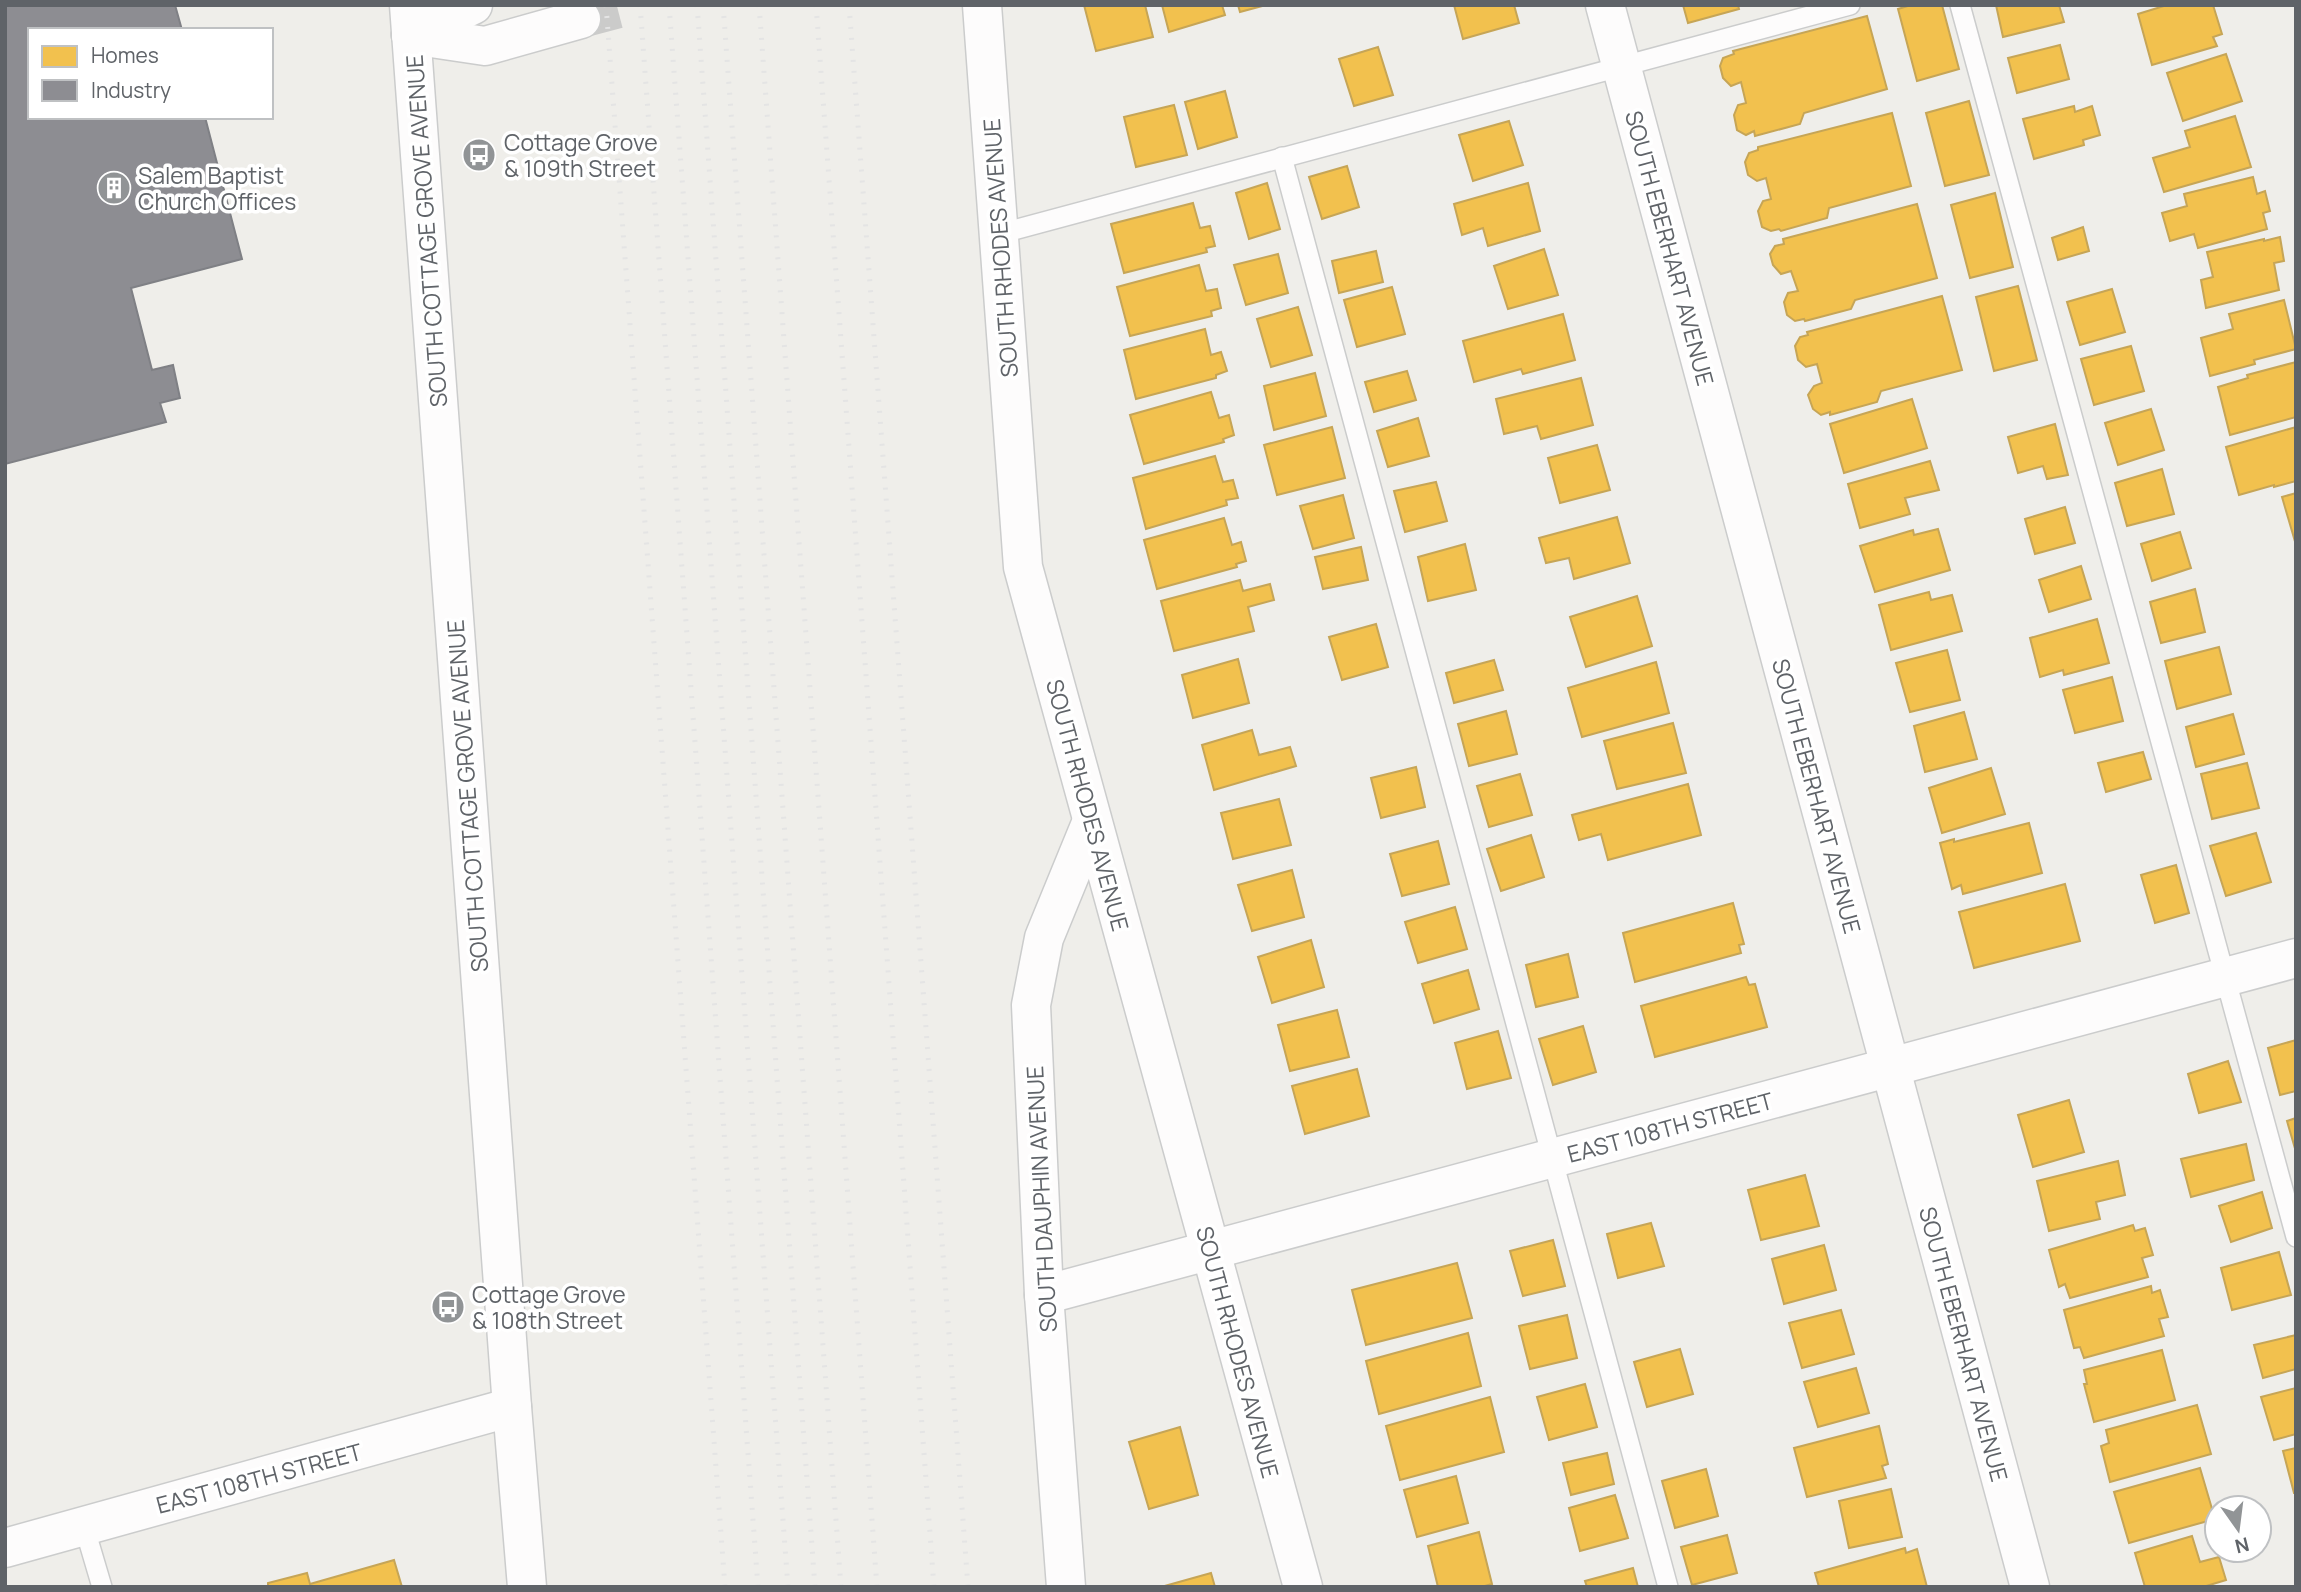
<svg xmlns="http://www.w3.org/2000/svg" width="2301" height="1592" viewBox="0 0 2301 1592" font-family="Manrope,sans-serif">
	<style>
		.homes { fill: #f2c14e; stroke: #c6a556; stroke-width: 2 }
		.industry { fill: #8d8d92; stroke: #7f8085; stroke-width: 2 }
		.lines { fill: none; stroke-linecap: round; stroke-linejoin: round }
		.minor-tunnel { stroke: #cbcbca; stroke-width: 38; stroke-dasharray: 38 19; stroke-linecap: butt }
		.service-casing { stroke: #cbcccc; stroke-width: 22 }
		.minor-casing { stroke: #cbcccc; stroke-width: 41 }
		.tertiary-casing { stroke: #cbcccc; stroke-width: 41 }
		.service { stroke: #fdfcfc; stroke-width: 19 }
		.minor { stroke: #fdfcfc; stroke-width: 38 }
		.tertiary { stroke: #fdfcfc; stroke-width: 38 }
		.rail { stroke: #e4e4e4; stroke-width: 5; stroke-dasharray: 2 9; stroke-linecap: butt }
		.labels { text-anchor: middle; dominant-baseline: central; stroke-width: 7; stroke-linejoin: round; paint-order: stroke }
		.poi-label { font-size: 23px; fill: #5f6368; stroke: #fff; text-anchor: start }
		.street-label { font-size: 23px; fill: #5f6368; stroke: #fff }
	</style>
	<rect width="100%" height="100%" fill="#efeeea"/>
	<g class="homes">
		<path d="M 1084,5 L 1145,5 L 1153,37 L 1096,51 Z"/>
		<path d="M 1162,5 L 1222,5 L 1225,15 L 1169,32 Z"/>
		<path d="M 1238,5 L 1266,5 L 1240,12 Z"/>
		<path d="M 1454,5 L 1514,5 L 1519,23 L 1463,39 Z"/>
		<path d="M 1683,5 L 1738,5 L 1739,9 L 1688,23 Z"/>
		<path d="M 1911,5 L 1942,5 L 1959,69 L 1917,81 L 1898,9 Z"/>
		<path d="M 1996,5 L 2059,5 L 2064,22 L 2003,37 Z"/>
		<path d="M 2167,5 L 2213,5 L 2222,34 L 2213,37 L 2217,46 L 2152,65 L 2138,14 Z"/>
		<path d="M 1867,16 L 1887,89 L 1804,113 L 1800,124 L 1755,136 L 1754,131 L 1746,135 L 1737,130 L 1734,115 L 1738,105 L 1746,103 L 1741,82 L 1731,86 L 1723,78 L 1720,66 L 1723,58 L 1734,54 L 1733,51 Z"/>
		<path d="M 2060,45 L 2069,79 L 2017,93 L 2008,58 Z"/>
		<path d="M 1378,47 L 1393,95 L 1354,106 L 1339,59 Z"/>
		<path d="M 2226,54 L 2242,101 L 2183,121 L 2167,73 Z"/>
		<path d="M 1225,91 L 1237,137 L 1198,149 L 1185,102 Z"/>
		<path d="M 1969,101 L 1989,175 L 1945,186 L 1926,113 Z"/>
		<path d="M 1174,105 L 1187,155 L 1136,167 L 1124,117 Z"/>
		<path d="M 2074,106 L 2075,112 L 2092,106 L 2100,135 L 2083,140 L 2084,145 L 2034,159 L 2023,119 Z"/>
		<path d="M 1892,113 L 1911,186 L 1829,208 L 1827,218 L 1781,231 L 1779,229 L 1771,231 L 1762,227 L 1758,211 L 1763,201 L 1771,199 L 1766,178 L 1757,181 L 1748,175 L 1745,162 L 1749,153 L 1758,150 L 1758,147 Z"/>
		<path d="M 2235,116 L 2251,167 L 2164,192 L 2153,158 L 2190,147 L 2185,131 Z"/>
		<path d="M 1509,121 L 1523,165 L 1473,181 L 1459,135 Z"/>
		<path d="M 1347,166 L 1359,207 L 1322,219 L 1309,177 Z"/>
		<path d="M 2253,177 L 2257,194 L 2265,191 L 2270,211 L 2263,213 L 2267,229 L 2198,248 L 2194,234 L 2170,241 L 2162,213 L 2187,206 L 2184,194 Z"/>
		<path d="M 1267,183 L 1280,229 L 1249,239 L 1236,193 Z"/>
		<path d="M 1528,183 L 1540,231 L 1488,246 L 1483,228 L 1462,235 L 1454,204 Z"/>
		<path d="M 1995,193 L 2013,267 L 1970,278 L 1951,205 Z"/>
		<path d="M 1193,203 L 1200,228 L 1210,226 L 1215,246 L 1206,248 L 1207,252 L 1124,273 L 1111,224 Z"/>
		<path d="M 1917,204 L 1937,278 L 1855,300 L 1851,309 L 1805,321 L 1804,319 L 1795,321 L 1787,315 L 1784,302 L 1788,293 L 1798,291 L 1791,271 L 1781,274 L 1773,265 L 1770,254 L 1775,246 L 1784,244 L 1783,239 Z"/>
		<path d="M 2083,227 L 2089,251 L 2058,260 L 2052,238 Z"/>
		<path d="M 2280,237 L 2284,261 L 2274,263 L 2279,290 L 2206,308 L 2201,280 L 2213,277 L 2207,252 L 2264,239 L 2264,241 Z"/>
		<path d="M 1544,249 L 1558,295 L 1508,309 L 1494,266 Z"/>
		<path d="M 1376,251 L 1383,282 L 1339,293 L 1332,261 Z"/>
		<path d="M 1278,254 L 1288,293 L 1246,305 L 1234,265 Z"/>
		<path d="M 1199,265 L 1206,291 L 1217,289 L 1221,308 L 1211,311 L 1212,316 L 1130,336 L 1117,287 Z"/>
		<path d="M 2018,286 L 2037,360 L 1994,371 L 1976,297 Z"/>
		<path d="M 1392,287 L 1405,334 L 1357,347 L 1344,300 Z"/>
		<path d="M 2112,289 L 2125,332 L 2080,345 L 2067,302 Z"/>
		<path d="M 1942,296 L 1962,370 L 1881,391 L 1877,402 L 1830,415 L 1830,412 L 1821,415 L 1813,409 L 1808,395 L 1814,386 L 1822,383 L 1817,364 L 1806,367 L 1798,360 L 1795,346 L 1800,337 L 1808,335 L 1807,332 Z"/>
		<path d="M 2284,300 L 2296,349 L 2254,360 L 2255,364 L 2210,376 L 2201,338 L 2233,329 L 2229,314 Z"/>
		<path d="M 1298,307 L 1312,355 L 1271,367 L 1257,319 Z"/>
		<path d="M 1563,314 L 1575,360 L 1523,374 L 1521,369 L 1474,382 L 1463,341 Z"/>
		<path d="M 1205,329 L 1211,355 L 1221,352 L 1227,371 L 1216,375 L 1216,378 L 1136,399 L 1124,350 Z"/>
		<path d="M 2131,346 L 2144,391 L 2094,405 L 2081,359 Z"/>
		<path d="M 2296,362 L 2296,417 L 2230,435 L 2218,387 L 2248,378 L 2247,375 Z"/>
		<path d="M 1407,371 L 1416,400 L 1374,412 L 1365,382 Z"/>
		<path d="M 1315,373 L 1326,416 L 1274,430 L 1264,386 Z"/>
		<path d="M 1581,378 L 1593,425 L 1541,439 L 1537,426 L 1504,434 L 1496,399 Z"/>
		<path d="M 1211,392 L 1219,418 L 1229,415 L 1234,435 L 1223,439 L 1224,442 L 1144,464 L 1130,415 Z"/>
		<path d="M 1912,399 L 1927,448 L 1844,473 L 1830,424 Z"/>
		<path d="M 2151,409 L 2164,450 L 2118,465 L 2105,423 Z"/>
		<path d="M 1418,418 L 1429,456 L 1388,467 L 1377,431 Z"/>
		<path d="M 2055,424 L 2068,475 L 2047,479 L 2043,466 L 2018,473 L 2008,437 Z"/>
		<path d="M 1332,427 L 1345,478 L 1277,495 L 1264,445 Z"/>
		<path d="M 2296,427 L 2296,481 L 2274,487 L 2274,485 L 2239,495 L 2226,447 Z"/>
		<path d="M 1597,445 L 1610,490 L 1560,503 L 1548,458 Z"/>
		<path d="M 1215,456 L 1223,482 L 1233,480 L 1238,498 L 1226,500 L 1227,505 L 1146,529 L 1133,478 Z"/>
		<path d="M 1930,461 L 1939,490 L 1905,498 L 1910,514 L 1860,528 L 1848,484 Z"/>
		<path d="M 2162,469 L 2174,514 L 2127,526 L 2115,483 Z"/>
		<path d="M 1436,482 L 1447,521 L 1405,532 L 1394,491 Z"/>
		<path d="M 2296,493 L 2296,545 L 2282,497 Z"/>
		<path d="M 1343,495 L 1354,538 L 1313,549 L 1300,506 Z"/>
		<path d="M 2065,507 L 2075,543 L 2035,554 L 2025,519 Z"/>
		<path d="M 1617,517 L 1630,563 L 1574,579 L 1569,558 L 1546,563 L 1539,538 Z"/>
		<path d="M 1224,518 L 1232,545 L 1241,542 L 1246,561 L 1236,564 L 1237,567 L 1157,589 L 1144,540 Z"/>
		<path d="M 1938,529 L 1950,570 L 1875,592 L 1860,546 L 1913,530 L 1914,535 Z"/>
		<path d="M 2180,532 L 2191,568 L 2152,581 L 2141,544 Z"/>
		<path d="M 1465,544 L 1476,590 L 1428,601 L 1418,557 Z"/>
		<path d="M 1361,547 L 1368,580 L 1323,589 L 1315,557 Z"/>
		<path d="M 2081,566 L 2091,599 L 2049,612 L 2039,580 Z"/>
		<path d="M 1240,580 L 1243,591 L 1270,584 L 1274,600 L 1248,607 L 1254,631 L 1174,651 L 1161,601 Z"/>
		<path d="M 2195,589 L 2205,632 L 2161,643 L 2150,602 Z"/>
		<path d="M 1929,592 L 1931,600 L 1952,595 L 1962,631 L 1891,650 L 1879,605 Z"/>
		<path d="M 1637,596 L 1652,646 L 1586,667 L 1570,617 Z"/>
		<path d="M 2097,619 L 2109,663 L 2064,675 L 2063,670 L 2040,677 L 2030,638 Z"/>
		<path d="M 1376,624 L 1388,667 L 1342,680 L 1329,637 Z"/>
		<path d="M 2219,647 L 2231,694 L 2177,709 L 2165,661 Z"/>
		<path d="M 1947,650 L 1960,700 L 1910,712 L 1896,663 Z"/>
		<path d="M 1238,659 L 1249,703 L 1193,718 L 1182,675 Z"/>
		<path d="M 1494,660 L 1503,690 L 1454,703 L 1446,673 Z"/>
		<path d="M 1656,662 L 1669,713 L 1582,737 L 1568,688 Z"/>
		<path d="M 2112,677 L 2123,721 L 2075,733 L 2063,690 Z"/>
		<path d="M 1506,711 L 1517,754 L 1469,766 L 1458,724 Z"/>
		<path d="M 1964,712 L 1977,759 L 1925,772 L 1914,726 Z"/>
		<path d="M 2233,714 L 2244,754 L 2196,767 L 2186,727 Z"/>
		<path d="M 1673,723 L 1686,773 L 1617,789 L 1604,741 Z"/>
		<path d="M 1252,730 L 1259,755 L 1290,747 L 1296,766 L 1214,790 L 1202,745 Z"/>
		<path d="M 2143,752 L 2151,779 L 2106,792 L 2098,763 Z"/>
		<path d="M 2247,763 L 2259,808 L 2212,819 L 2201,774 Z"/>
		<path d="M 1416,767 L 1425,807 L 1381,818 L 1371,778 Z"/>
		<path d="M 1991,768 L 2005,814 L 1942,833 L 1929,788 Z"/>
		<path d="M 1520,774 L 1532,815 L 1489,827 L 1477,786 Z"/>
		<path d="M 1688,784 L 1701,835 L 1608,860 L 1601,834 L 1579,840 L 1572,815 Z"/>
		<path d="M 1279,799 L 1291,845 L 1233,859 L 1221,813 Z"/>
		<path d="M 2029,823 L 2042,873 L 1963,894 L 1961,885 L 1952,889 L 1940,843 L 1954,839 L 1954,842 Z"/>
		<path d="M 2256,833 L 2271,882 L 2226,896 L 2210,846 Z"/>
		<path d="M 1531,835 L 1544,877 L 1501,891 L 1487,849 Z"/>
		<path d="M 1438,841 L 1449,884 L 1402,896 L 1390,854 Z"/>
		<path d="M 2176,865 L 2189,913 L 2155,923 L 2141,875 Z"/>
		<path d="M 1292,870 L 1304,917 L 1252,931 L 1238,885 Z"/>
		<path d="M 2065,884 L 2080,941 L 1974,968 L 1959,912 Z"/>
		<path d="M 1733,903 L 1744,944 L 1739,945 L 1741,953 L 1635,982 L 1623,933 Z"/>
		<path d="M 1455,907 L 1467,949 L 1418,963 L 1405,922 Z"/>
		<path d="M 1311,940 L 1324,987 L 1272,1003 L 1258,957 Z"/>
		<path d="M 1568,954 L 1578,997 L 1536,1007 L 1526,965 Z"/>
		<path d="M 1468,970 L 1479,1009 L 1434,1023 L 1422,984 Z"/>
		<path d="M 1746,977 L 1749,985 L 1755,984 L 1767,1027 L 1655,1057 L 1641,1006 Z"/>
		<path d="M 1337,1010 L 1349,1057 L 1290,1071 L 1278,1025 Z"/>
		<path d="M 1583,1026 L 1596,1072 L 1553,1085 L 1539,1039 Z"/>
		<path d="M 1498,1031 L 1511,1078 L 1467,1089 L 1455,1043 Z"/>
		<path d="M 2296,1040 L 2296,1091 L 2280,1095 L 2268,1048 Z"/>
		<path d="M 2228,1061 L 2241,1102 L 2199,1113 L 2188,1074 Z"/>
		<path d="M 1357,1069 L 1369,1116 L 1305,1134 L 1292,1086 Z"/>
		<path d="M 2069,1100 L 2084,1152 L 2033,1167 L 2018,1115 Z"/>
		<path d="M 2296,1118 L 2296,1152 L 2287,1121 Z"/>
		<path d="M 2246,1144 L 2254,1180 L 2191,1197 L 2181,1159 Z"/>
		<path d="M 2118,1161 L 2125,1195 L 2096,1202 L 2100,1219 L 2049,1231 L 2037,1181 Z"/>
		<path d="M 1805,1175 L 1819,1226 L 1761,1240 L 1748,1190 Z"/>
		<path d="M 2262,1192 L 2272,1228 L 2231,1242 L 2219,1206 Z"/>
		<path d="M 1651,1223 L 1664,1266 L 1618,1278 L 1607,1234 Z"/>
		<path d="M 2133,1225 L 2135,1231 L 2145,1228 L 2153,1255 L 2142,1258 L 2148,1277 L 2070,1298 L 2065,1284 L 2059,1287 L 2049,1250 Z"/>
		<path d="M 1553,1240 L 1565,1286 L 1523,1296 L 1510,1251 Z"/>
		<path d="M 1824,1245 L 1836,1290 L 1784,1304 L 1772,1259 Z"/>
		<path d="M 2279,1252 L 2291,1295 L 2232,1310 L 2221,1268 Z"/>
		<path d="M 1457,1263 L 1472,1318 L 1366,1345 L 1352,1290 Z"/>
		<path d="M 2151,1286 L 2152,1293 L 2160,1290 L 2168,1317 L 2159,1319 L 2164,1336 L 2084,1358 L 2080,1347 L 2074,1348 L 2064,1310 Z"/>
		<path d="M 1841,1310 L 1854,1354 L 1802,1368 L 1789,1323 Z"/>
		<path d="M 1567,1315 L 1577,1358 L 1530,1369 L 1519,1326 Z"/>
		<path d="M 1468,1333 L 1481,1386 L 1379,1414 L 1366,1361 Z"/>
		<path d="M 2296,1335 L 2296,1369 L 2263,1378 L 2254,1345 Z"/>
		<path d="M 1680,1349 L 1693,1394 L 1647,1407 L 1634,1362 Z"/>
		<path d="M 2162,1350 L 2175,1400 L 2094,1422 L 2084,1384 L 2087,1384 L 2084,1370 Z"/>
		<path d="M 1856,1368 L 1869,1413 L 1818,1427 L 1804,1382 Z"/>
		<path d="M 1585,1384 L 1597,1427 L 1549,1440 L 1537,1397 Z"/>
		<path d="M 2296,1388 L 2296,1434 L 2274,1440 L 2261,1397 Z"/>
		<path d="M 1490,1397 L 1504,1452 L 1400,1480 L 1386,1426 Z"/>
		<path d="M 2197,1405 L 2211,1454 L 2110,1482 L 2101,1446 L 2109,1443 L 2106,1430 Z"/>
		<path d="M 1879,1426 L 1888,1464 L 1882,1466 L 1886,1478 L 1807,1497 L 1794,1448 Z"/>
		<path d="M 1180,1427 L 1198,1495 L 1149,1509 L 1129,1442 Z"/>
		<path d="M 2296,1448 L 2296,1493 L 2294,1493 L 2283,1451 Z"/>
		<path d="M 1607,1453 L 1614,1484 L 1571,1495 L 1563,1463 Z"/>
		<path d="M 2200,1468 L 2215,1519 L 2129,1543 L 2114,1492 Z"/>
		<path d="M 1706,1469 L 1718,1516 L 1675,1528 L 1662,1481 Z"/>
		<path d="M 1456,1476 L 1468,1523 L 1417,1537 L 1404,1490 Z"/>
		<path d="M 1891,1489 L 1902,1537 L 1849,1548 L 1839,1501 Z"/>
		<path d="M 1615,1495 L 1628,1538 L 1580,1551 L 1569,1508 Z"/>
		<path d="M 1479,1532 L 1492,1584 L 1481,1587 L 1438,1587 L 1428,1546 Z"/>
		<path d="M 1727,1535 L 1737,1573 L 1692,1585 L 1681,1547 Z"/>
		<path d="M 2192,1536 L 2200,1562 L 2219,1557 L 2226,1580 L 2203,1587 L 2145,1587 L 2135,1553 Z"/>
		<path d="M 1905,1548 L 1906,1553 L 1917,1549 L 1927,1587 L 1819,1587 L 1815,1573 Z"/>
		<path d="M 394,1560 L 402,1587 L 268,1587 L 268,1583 L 307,1573 L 310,1584 Z"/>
		<path d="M 1633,1568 L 1638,1587 L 1587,1587 L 1585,1581 Z"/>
		<path d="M 1211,1573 L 1215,1587 L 1161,1587 Z"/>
	</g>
	<path class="industry" d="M 5,5 L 175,5 L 182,30 L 30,30 L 30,117 L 205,117 L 242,259 L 131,288 L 152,370 L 173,365 L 180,398 L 160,403 L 166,422 L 5,464 Z"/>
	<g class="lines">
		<path class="minor-tunnel" d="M 581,19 L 635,5"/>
		<defs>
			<g id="service">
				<path d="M 1960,5 L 2296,1237"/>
				<path d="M 1282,157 L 1668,1587"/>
				<path d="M 999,234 L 1850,5"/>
				<path d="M 84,1526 L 102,1587"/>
			</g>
			<g id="minor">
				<path d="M 982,5 L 1023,567 L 1303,1587"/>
				<path d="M 1605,5 L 2030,1587"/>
				<path d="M 411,35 L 485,46 L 581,19"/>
				<path d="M 411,35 L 473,5"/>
				<path d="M 1044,1295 L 2296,958"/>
				<path d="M 5,1548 L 512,1407"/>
				<path d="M 1066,1587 L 1044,1295 L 1031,1005 L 1044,938 L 1092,821"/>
			</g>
			<path id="tertiary" d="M 409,5 L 512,1407 L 527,1587"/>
		</defs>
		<use href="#service" class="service-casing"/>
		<use href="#minor" class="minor-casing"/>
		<use href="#tertiary" class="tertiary-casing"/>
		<use href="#service" class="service"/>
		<use href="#minor" class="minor"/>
		<use href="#tertiary" class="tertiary"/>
		<g class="rail">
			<path d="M 606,5 L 725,1587"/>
			<path d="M 640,5 L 758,1587"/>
			<path d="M 669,5 L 788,1587"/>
			<path d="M 697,5 L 815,1587"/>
			<path d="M 723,5 L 841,1587"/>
			<path d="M 759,5 L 877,1587"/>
			<path d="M 816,5 L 934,1587"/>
			<path d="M 849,5 L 968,1587"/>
		</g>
	</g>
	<defs>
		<symbol id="bus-disc" viewBox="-11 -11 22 22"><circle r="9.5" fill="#919496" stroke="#fff"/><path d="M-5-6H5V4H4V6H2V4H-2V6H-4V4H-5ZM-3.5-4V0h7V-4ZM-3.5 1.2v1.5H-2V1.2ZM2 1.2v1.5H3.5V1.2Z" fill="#fff"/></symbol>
		<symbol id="building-disc" viewBox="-11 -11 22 22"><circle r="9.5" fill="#919496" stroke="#fff"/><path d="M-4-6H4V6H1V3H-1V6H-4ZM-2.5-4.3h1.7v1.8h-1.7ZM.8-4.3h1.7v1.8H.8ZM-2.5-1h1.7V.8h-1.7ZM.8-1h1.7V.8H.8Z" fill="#fff"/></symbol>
	</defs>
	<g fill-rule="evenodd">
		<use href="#bus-disc" x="460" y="136" width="38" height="38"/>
		<use href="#building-disc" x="95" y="169" width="38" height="38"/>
		<use href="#bus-disc" x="429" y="1288" width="38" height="38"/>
	</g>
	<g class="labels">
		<g class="poi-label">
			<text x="504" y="142">Cottage Grove<tspan x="504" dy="26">&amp; 109th Street</tspan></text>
			<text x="138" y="175">Salem Baptist<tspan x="138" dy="26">Church Offices</tspan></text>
			<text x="472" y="1294">Cottage Grove<tspan x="472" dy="26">&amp; 108th Street</tspan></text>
		</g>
		<g class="street-label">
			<text transform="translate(426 231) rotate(-94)">SOUTH COTTAGE GROVE AVENUE</text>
			<text transform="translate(1000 248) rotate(-94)">SOUTH RHODES AVENUE</text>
			<text transform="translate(1670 248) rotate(75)">SOUTH EBERHART AVENUE</text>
			<text transform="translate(467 796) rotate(-94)">SOUTH COTTAGE GROVE AVENUE</text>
			<text transform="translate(1817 796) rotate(75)">SOUTH EBERHART AVENUE</text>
			<text transform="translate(1088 805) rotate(75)">SOUTH RHODES AVENUE</text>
			<text transform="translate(1670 1127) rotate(-15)">EAST 108TH STREET</text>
			<text transform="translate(1041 1199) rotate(-93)">SOUTH DAUPHIN AVENUE</text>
			<text transform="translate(1964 1344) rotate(75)">SOUTH EBERHART AVENUE</text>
			<text transform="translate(1238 1352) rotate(75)">SOUTH RHODES AVENUE</text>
			<text transform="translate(259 1478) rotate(-15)">EAST 108TH STREET</text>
		</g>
	</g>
	<rect width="2301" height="1592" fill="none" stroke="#5f6368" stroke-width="14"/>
	<rect x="28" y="28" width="245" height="91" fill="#ffffff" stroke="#bfc1c3" stroke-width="2"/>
	<rect x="42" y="46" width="35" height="21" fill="#f2c14e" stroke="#bfc1c3" stroke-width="2"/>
	<text x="91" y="63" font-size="21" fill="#5f6368">Homes</text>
	<rect x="42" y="80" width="35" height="21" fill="#8d8d92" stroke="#bfc1c3" stroke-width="2"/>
	<text x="91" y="98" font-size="21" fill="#5f6368">Industry</text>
	<g transform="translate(2238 1529) rotate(166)"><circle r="33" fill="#ffffff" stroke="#bfc1c3" stroke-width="2"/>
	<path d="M0-5L12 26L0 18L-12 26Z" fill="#919496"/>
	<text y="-10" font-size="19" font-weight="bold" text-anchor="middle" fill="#5f6368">N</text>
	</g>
</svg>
